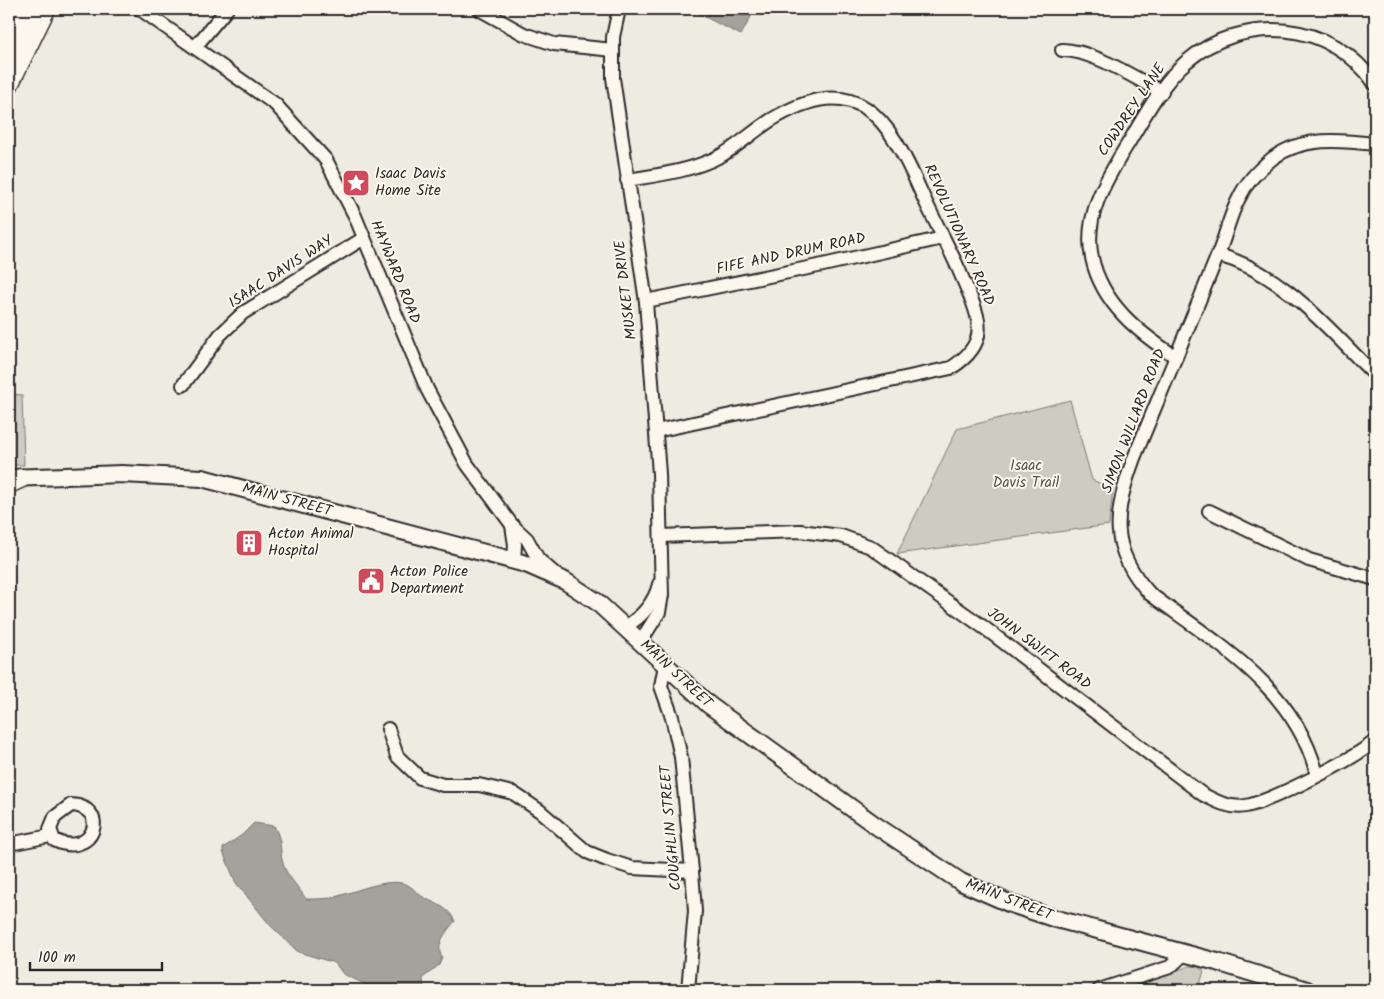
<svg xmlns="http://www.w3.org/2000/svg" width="1384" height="999" viewBox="0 0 1384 999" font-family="Kalam,sans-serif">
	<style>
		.green { fill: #cecbc2; stroke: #7c7b76 }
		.water { fill: #a4a29a; stroke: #74726e }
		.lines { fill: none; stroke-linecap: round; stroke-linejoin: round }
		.minor-casing { stroke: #2b2b2b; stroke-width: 16 }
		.major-casing { stroke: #2b2b2b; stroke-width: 20 }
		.highway-casing { stroke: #2b2b2b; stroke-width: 21 }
		.minor { stroke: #fbf7ec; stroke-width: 12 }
		.major { stroke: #fbf7ec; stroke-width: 16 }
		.highway { stroke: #fbf7ec; stroke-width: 18 }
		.labels { text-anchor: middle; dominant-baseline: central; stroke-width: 4; stroke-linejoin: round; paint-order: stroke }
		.street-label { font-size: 15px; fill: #2b2b2b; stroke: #fbf7ec }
		.poi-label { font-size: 15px; fill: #2b2b2b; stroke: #fbf7ec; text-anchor: start }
		.park-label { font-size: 15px; fill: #545351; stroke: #fbf7ec }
	</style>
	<rect width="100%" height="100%" fill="#eeebe0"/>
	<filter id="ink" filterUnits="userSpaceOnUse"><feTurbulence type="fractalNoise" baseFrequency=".02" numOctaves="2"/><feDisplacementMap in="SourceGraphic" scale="10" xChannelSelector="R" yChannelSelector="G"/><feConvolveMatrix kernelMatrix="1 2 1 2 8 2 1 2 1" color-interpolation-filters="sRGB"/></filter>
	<g filter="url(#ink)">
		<g class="green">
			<path d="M 9,394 L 22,395 L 24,465 L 9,465 Z"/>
			<path d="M 1070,400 L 1092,480 L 1113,489 L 1109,525 L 897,554 L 957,429 Z"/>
			<path d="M 1190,966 L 1196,966 L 1204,971 L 1198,990 L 1116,990 Z"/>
		</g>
		<g class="water">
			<path d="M 689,9 L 755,9 L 741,35 Z"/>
			<path d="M 254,823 L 274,826 C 284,843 278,853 285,869 C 290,879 300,889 306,899 C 314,899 322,899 330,898 C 351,894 385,877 406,884 C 413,887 418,895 425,898 C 438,905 448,907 455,921 C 446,932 435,944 442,958 L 439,965 L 423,978 L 424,990 L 373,990 L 369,986 L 343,974 L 335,963 L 298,952 L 270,925 L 236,883 L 223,852 L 223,848 L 242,835 Z"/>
		</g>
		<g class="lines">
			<defs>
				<g id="minor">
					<path d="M 140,9 L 275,104 L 326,160 L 355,216 L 427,389 L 467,464 L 512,525 L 527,539 L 538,559 L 554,573"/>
					<path d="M 479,9 L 524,34 L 554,44 L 613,50"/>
					<path d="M 619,9 L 613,37 L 613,78 L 646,302 L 659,474 L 662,595 L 659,612 L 641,641"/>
					<path d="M 195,47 L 227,9"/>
					<path d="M 1062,50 C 1093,50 1134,78 1162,92"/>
					<path d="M 627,180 C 659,175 693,171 722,155 C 739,145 754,131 771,120 C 858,68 888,117 921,192 C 934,221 950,248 962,277 C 978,315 994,341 951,368 L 656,431"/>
					<path d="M 1218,255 C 1284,273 1328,329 1375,375"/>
					<path d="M 646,301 L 823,265 L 943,238"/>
					<path d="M 1176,357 C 1139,333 1102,304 1092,258 C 1083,215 1107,178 1129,142 C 1144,117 1163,81 1186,62 C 1243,13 1332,20 1375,84"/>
					<path d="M 183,385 L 220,335 L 243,313 L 364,238"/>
					<path d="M 1209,511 L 1309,560 L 1375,579"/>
					<path d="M 512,525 L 515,545 L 514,560"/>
					<path d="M 661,536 L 800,531 L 841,536 L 871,547 L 986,629 L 1202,794 C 1215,801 1230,809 1246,806 C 1272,801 1354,759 1375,741"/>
					<path d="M 626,626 C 641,618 655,602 659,584"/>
					<path d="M 665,665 L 661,686 L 672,717 L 681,757 L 692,871 L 695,911 L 688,990"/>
					<path d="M 388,729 L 397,756 L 420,778 L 443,785 L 479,785 L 513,793 L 540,811 L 587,852 L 607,860 L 632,868 L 692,871"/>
					<path d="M 1317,775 C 1296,688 1216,643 1150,594 C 1108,548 1114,513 1134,458 C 1162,390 1191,321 1219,252 C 1226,234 1230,215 1239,198 C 1246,183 1259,169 1273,158 C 1303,136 1340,140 1375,144"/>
					<path d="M 71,805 C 111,807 94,860 54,840 L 50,829 L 55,817 Z"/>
					<path d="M 9,844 L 50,836"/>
					<path d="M 1099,990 L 1170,967 L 1184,954"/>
				</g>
				<path id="major" d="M 9,478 L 122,474 L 202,478 L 526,564 L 565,581 L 597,602 L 709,705 L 875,825 L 961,882 L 1011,904 L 1053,918 L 1217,962 L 1307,990"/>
				<g id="highway">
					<path d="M 9,48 L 28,9"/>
					<path d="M 9,85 L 46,9"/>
					<path d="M 9,484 L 22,478"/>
				</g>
			</defs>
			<use href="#minor" class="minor-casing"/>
			<use href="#major" class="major-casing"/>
			<use href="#highway" class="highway-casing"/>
			<use href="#minor" class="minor"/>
			<use href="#major" class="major"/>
			<use href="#highway" class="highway"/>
		</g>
	</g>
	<defs>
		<symbol id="sight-square" viewBox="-11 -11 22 22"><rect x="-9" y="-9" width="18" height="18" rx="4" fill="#d1495b" stroke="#fbf7ec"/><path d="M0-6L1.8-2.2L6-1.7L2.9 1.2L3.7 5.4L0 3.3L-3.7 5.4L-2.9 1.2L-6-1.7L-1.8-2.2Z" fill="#fff"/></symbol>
		<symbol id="building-square" viewBox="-11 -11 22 22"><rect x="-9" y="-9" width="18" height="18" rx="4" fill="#d1495b" stroke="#fbf7ec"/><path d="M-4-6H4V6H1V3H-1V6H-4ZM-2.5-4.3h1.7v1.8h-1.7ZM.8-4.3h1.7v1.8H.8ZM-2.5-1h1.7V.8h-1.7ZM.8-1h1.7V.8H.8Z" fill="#fff"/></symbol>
		<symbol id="civic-square" viewBox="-11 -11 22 22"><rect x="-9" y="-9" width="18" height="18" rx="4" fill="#d1495b" stroke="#fbf7ec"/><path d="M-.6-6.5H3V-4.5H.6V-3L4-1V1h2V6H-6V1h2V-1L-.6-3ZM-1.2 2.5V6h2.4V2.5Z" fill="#fff"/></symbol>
	</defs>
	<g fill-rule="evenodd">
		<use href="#sight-square" x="340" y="167" width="32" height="32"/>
		<use href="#building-square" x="233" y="527" width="32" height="32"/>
		<use href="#civic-square" x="355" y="565" width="32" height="32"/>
	</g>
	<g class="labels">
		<g class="street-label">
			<text transform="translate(1132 110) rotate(-56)">COWDREY LANE</text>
			<text transform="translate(959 235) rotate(66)">REVOLUTIONARY ROAD</text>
			<text transform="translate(791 254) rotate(-12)">FIFE AND DRUM ROAD</text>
			<text transform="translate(281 272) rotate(-33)">ISAAC DAVIS WAY</text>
			<text transform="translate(395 272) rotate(68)">HAYWARD ROAD</text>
			<text transform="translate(626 290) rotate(-97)">MUSKET DRIVE</text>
			<text transform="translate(1134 421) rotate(-69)">SIMON WILLARD ROAD</text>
			<text transform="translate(287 500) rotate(15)">MAIN STREET</text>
			<text transform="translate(1039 649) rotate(37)">JOHN SWIFT ROAD</text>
			<text transform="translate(676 674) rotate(43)">MAIN STREET</text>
			<text transform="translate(671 828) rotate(-95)">COUGHLIN STREET</text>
			<text transform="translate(1009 900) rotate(21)">MAIN STREET</text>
		</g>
		<g class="poi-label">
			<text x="375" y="174">Isaac Davis<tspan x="375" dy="17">Home Site</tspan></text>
			<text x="268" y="534">Acton Animal<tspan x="268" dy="17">Hospital</tspan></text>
			<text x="390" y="572">Acton Police<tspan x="390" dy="17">Department</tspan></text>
		</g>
		<g class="park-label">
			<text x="1026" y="466">Isaac<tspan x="1026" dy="17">Davis Trail</tspan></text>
		</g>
	</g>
	<rect width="1384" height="999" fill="none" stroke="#fbf7ec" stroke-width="30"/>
	<rect x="15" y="15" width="1354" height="969" fill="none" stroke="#2b2b2b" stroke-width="2" filter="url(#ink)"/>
	<path d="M30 962v8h132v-8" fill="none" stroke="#2b2b2b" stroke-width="2.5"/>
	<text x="38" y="962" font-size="15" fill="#2b2b2b" stroke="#fbf7ec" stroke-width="4" paint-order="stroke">100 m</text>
</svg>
